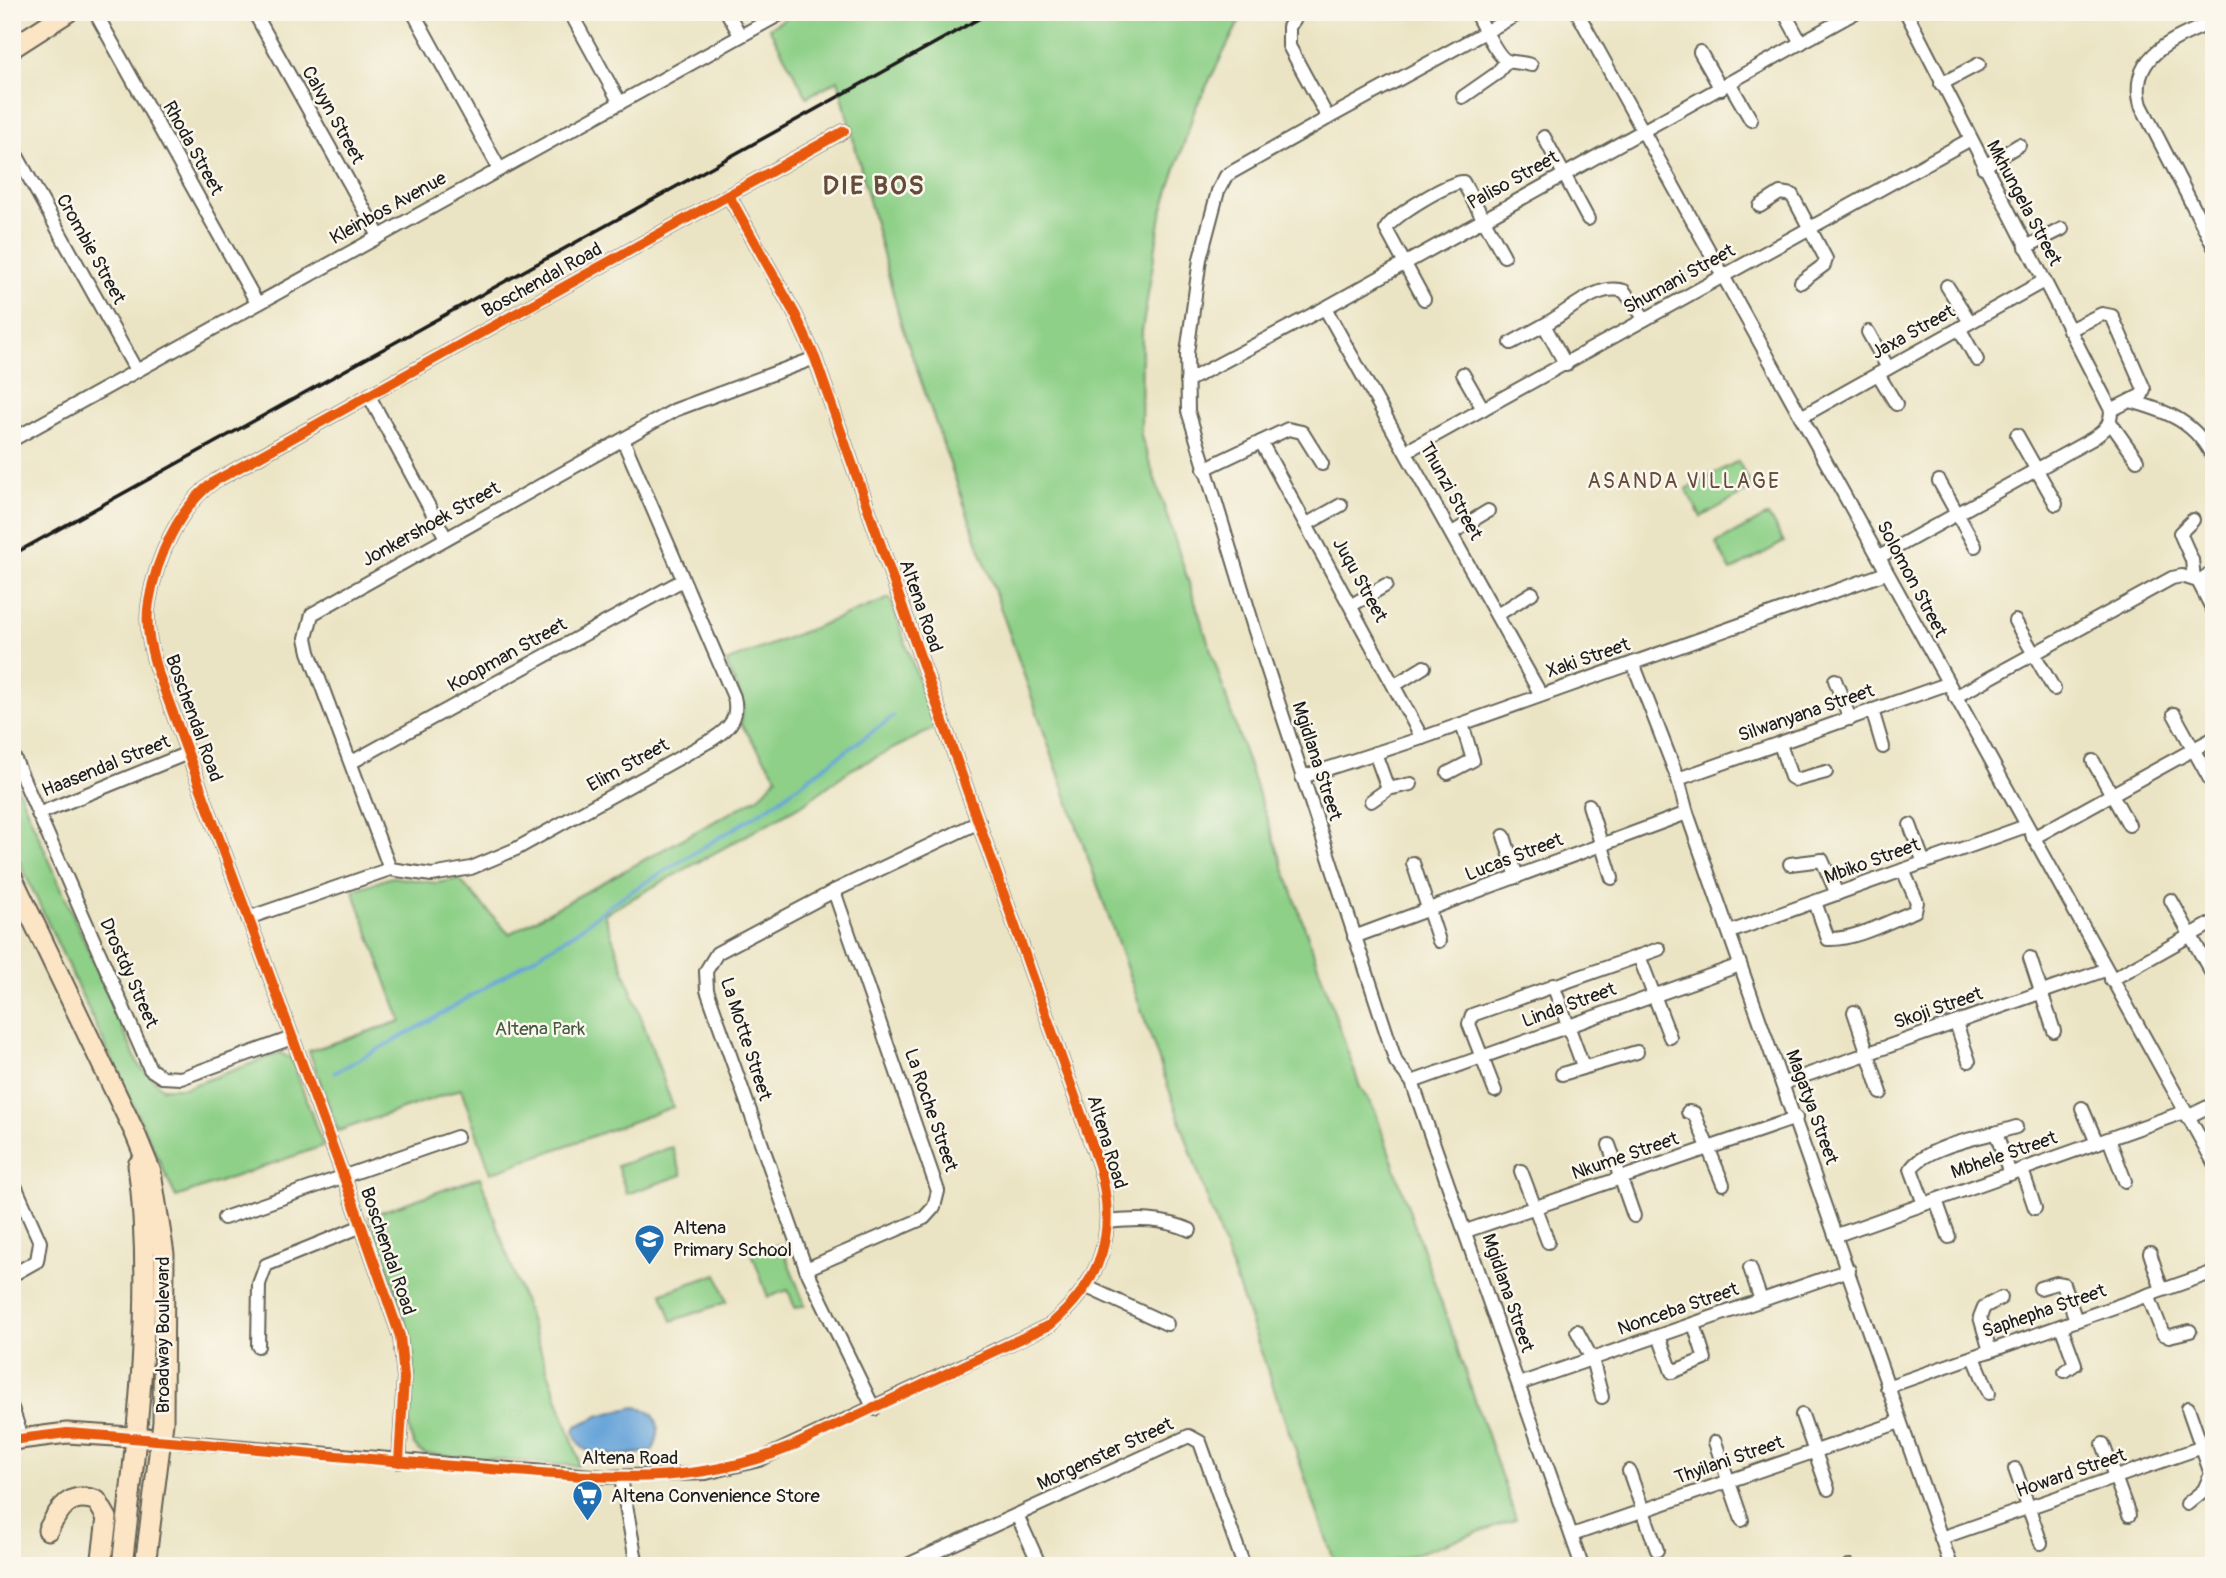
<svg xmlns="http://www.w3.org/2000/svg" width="2226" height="1578" viewBox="0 0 2226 1578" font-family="Pangolin,sans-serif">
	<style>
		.green { fill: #8ed088; stroke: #557652; stroke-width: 2 }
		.water { fill: #68a4d9; stroke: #42607a; stroke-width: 2 }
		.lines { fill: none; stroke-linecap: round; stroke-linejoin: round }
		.stream { stroke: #68a4d9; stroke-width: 3.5 }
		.street-casing { stroke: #646257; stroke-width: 16 }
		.secondary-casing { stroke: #646257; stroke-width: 23 }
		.street { stroke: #fff; stroke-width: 12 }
		.secondary { stroke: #fce5c4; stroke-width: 19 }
		.rail { stroke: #1c1c1c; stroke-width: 3.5 }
		.cycleway-casing { stroke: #fbf7ec; stroke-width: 15 }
		.cycleway { stroke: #e8590c; stroke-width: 10 }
		.labels { text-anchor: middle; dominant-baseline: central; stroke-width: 5; stroke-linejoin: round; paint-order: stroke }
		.street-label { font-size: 19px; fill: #1c1c1c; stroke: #fbf7ec }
		.park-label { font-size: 19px; fill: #445b42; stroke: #fbf7ec }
		.poi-label { font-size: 19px; fill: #1c1c1c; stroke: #fbf7ec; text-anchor: start }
		.neighbourhood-label { font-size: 21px; letter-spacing: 2px; fill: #654c3a; stroke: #fbf7ec }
		.district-label { font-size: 26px; font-weight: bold; letter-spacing: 2px; fill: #654c3a; stroke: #fbf7ec }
	</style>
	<rect width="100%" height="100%" fill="#fbf7ec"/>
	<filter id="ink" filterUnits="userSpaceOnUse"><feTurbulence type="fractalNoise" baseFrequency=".0143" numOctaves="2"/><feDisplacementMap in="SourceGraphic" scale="14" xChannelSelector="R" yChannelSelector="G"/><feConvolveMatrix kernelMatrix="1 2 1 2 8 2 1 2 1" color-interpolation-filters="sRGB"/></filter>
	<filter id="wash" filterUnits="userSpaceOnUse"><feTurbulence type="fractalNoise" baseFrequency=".00686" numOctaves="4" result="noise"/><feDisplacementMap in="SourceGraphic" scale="28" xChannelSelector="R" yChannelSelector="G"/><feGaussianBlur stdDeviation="1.57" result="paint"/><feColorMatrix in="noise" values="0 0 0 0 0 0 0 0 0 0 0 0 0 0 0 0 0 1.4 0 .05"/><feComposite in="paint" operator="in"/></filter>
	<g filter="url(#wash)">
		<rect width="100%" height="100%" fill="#ebe4c4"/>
		<g class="green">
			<path d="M 797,12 L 1244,12 L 1195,109 L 1161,215 L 1142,331 L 1141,436 L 1246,758 L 1360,1087 L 1375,1111 L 1516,1519 L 1381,1566 L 1336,1566 L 901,324 L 838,80 L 807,97 L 769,28 Z"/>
			<path d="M 1738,461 L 1753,488 L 1701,517 L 1686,489 Z"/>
			<path d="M 1768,515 L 1784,542 L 1731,571 L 1716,543 Z"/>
			<path d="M 890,598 L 935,728 L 850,770 L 805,803 L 604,914 L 673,1107 L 491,1173 L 461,1089 L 338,1131 L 309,1051 L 401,1021 L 353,890 L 392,877 L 436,883 L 459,879 L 509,934 L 759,797 L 777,777 L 741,724 L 744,705 L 726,662 Z"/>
			<path d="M 12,775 L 139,1066 L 162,1088 L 185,1088 L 280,1053 L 291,1058 L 323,1146 L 176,1197 L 12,846 Z"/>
			<path d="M 672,1147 L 682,1175 L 627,1194 L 617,1166 Z"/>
			<path d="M 480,1177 L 578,1457 L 578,1466 L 425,1454 C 397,1443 415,1392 414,1368 C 410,1317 386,1264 369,1216 Z"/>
			<path d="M 781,1244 L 805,1305 L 795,1308 L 788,1290 L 768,1297 L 752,1253 Z"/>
			<path d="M 717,1274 L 727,1302 L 672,1321 L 662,1293 Z"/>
		</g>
		<path class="water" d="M 635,1407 C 659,1410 663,1430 653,1450 C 639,1455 600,1458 586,1450 C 579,1447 576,1439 574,1432 L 576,1426 L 601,1415 Z"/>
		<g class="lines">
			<path class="stream" d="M 334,1073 L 430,1021 L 576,932 L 614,902 L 769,807 L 894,716"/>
		</g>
	</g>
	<g filter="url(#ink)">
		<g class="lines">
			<defs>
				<g id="street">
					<path d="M 95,12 L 257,303"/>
					<path d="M 254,12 L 379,236"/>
					<path d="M 413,12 L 499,168"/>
					<path d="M 570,12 L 620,103"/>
					<path d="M 727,12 L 740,35"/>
					<path d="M 1299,12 L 1289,27 L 1289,46 L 1328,118 L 1234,171 L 1226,176 L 1218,191 L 1200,259 L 1187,353 L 1188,411 L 1254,628 L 1396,1062 L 1412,1082 L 1582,1566"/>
					<path d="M 1475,12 C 1481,22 1498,59 1508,61 C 1516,63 1522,62 1531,65"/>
					<path d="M 1577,12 L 2214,1163"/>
					<path d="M 1784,12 L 1801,43"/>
					<path d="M 2214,21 C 2178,38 2127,54 2141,105 L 2214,247"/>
					<path d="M 1700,52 L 1721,89"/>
					<path d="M 1730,84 L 1751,120"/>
					<path d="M 1941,84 L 1979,64"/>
					<path d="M 1463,97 L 1496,74 L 1507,61"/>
					<path d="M 1328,118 L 1522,12"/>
					<path d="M 1544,137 L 1588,219"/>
					<path d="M 12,147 L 136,370"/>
					<path d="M 1983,167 L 2019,145"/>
					<path d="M 1760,206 L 1780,193 L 1792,195 L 1826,259 L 1824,265 L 1801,282"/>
					<path d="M 2026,247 L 2062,229"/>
					<path d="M 1947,286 L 1970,322"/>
					<path d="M 1424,299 L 1386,229 C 1392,216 1449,182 1463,182 L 1504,256"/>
					<path d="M 1325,308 L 1541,695"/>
					<path d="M 1959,328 L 1977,360"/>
					<path d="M 2069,330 L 2102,314 L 2112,316 L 2144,389 L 2142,395 L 2111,410"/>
					<path d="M 1868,332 L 1888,368"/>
					<path d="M 1511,343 L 1544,325"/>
					<path d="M 1566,365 L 1544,325 C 1567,313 1598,282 1624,291 L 1645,319"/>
					<path d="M 1463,374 L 1483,409"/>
					<path d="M 1878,374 L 1896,404"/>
					<path d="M 1187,381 L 1325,308 L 1856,12"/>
					<path d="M 369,396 L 446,538"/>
					<path d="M 2130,401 C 2167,411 2197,422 2214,460"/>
					<path d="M 1801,417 L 2044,281"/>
					<path d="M 2110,422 L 2137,460"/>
					<path d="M 2017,435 L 2056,504"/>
					<path d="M 12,440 L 784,12"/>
					<path d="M 1261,442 L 1422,738"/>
					<path d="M 1407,451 L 1969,140"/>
					<path d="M 1204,469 L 1288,429 L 1302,432 L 1322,464"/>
					<path d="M 1939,481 L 1975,546"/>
					<path d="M 2193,520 L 2180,533 L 2192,560 L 2194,579"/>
					<path d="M 1307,524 L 1341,505"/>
					<path d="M 1452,533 L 1488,511"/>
					<path d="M 1879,557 L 2092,439 C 2104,431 2111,426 2111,410 L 1906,12"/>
					<path d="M 2198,581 L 2214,612"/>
					<path d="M 2198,581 L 2214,572"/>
					<path d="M 1352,605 L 1386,585"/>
					<path d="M 1497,615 L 1532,593"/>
					<path d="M 2015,621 L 2054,689"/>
					<path d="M 1633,663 L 1678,779 L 1687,813 L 1951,1566"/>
					<path d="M 1835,680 L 1850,719"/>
					<path d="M 1395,685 L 1424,667"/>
					<path d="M 1955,697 L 2172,578 L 2182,576 L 2198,581"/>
					<path d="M 1872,710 L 1883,747"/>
					<path d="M 2174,714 L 2213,785"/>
					<path d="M 1780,744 L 1791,777 L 1796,780 L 1826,772"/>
					<path d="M 12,753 L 150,1069 L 162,1077 L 181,1078 L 292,1038"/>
					<path d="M 1375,753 L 1388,789"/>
					<path d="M 2093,761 L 2129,825"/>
					<path d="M 352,762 L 681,581"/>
					<path d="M 1448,773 L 1473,760 L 1462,724"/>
					<path d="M 1302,777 L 1422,738 L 1886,573"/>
					<path d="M 1678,779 L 1947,684"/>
					<path d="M 1371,801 L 1388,789 L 1411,784"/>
					<path d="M 1589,805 L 1612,878"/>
					<path d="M 38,814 L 188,753"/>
					<path d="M 1910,825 L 1924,863"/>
					<path d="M 1504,836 L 1517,877"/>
					<path d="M 2033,838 L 2214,738"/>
					<path d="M 1413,863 L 1439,941"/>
					<path d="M 1790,864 L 1822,860 L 1837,894"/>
					<path d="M 390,869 L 309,652 L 306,638 L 312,614 L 675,410 L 815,358"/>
					<path d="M 2171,900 L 2211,972"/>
					<path d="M 1815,902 L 1828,939 C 1856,940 1889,921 1915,911 L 1917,902 L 1903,870"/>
					<path d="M 248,918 L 390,869 L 432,875 L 471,868 L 516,849 L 713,739 C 730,728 739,718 734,697 L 623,440"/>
					<path d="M 1730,932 L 2026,826"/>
					<path d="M 1354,937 L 1687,813"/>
					<path d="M 1639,956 L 1670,1037"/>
					<path d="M 2030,958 L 2054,1031"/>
					<path d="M 2111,980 L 2214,922"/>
					<path d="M 1553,985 L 1583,1066"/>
					<path d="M 1854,1012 L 1881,1093"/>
					<path d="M 1956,1023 L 1969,1061"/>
					<path d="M 1562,1074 L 1637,1052"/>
					<path d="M 1412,1082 L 1740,965"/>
					<path d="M 1784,1083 L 2105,970"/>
					<path d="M 1495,1091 L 1469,1024 L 1472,1015 L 1659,949"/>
					<path d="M 2082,1108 L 2097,1143"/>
					<path d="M 1688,1112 L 1694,1113 L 1723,1184"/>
					<path d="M 2187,1117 L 2214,1104"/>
					<path d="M 1996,1133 L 2010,1174"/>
					<path d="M 2109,1139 L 2125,1181"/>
					<path d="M 1609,1145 L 1634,1216"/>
					<path d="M 2022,1170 L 2035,1208"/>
					<path d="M 1521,1171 L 1548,1242"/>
					<path d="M 12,1179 L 40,1242 L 37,1261 L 12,1275"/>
					<path d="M 1936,1200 L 1949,1237"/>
					<path d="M 1924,1204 L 1911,1169 C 1927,1145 1988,1136 2016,1127"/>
					<path d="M 224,1218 L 457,1137"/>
					<path d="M 1108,1222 C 1138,1219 1161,1218 1190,1230"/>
					<path d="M 1466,1231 L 1796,1118"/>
					<path d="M 1837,1235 L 2184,1112"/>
					<path d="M 2150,1253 L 2162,1290"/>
					<path d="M 1750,1268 L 1761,1300"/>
					<path d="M 806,1269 L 924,1218 L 934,1207 L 938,1191 L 834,891"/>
					<path d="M 1087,1287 L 1167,1324"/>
					<path d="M 2040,1288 L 2057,1283 L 2063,1284 L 2076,1320"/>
					<path d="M 2148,1295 L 2163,1334 L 2169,1336 L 2190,1331"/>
					<path d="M 2061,1326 L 2075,1364 L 2065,1371"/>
					<path d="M 1577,1331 L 1592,1359 L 1602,1397"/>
					<path d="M 1659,1336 L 1672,1372 L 1705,1359 L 1694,1324"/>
					<path d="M 258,1346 L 259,1284 L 266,1265 L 362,1226"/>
					<path d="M 1990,1351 L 1980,1317 L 1984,1307 L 2001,1298"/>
					<path d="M 1974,1357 L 1989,1393"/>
					<path d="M 1519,1384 L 1849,1270"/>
					<path d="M 1887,1387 L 2214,1272"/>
					<path d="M 12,1408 L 22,1438"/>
					<path d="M 874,1409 L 806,1269 L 707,990 L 706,971 L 717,953 L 834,891 L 979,822"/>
					<path d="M 1802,1415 L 1828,1489"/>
					<path d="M 161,1440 L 606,1477 L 706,1473 L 759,1460 L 1050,1325 C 1103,1280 1118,1232 1099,1165 L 815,358 L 796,316 L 729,196"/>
					<path d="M 1715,1442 L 1742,1520"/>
					<path d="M 2103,1444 L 2129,1515"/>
					<path d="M 399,1462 L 404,1378 L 400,1336 L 357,1213 L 156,667 C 150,646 145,624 149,602 C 156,559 179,506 215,481 L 844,131"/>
					<path d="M 2015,1469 L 2041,1543"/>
					<path d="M 1629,1471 L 1657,1550"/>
					<path d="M 621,1478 L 637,1566"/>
					<path d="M 2187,1504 L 2204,1490 L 2211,1474 L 2188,1408"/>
					<path d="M 1017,1515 L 1040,1566"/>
					<path d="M 1572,1535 L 1900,1422"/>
					<path d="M 1941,1538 L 2214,1443"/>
					<path d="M 905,1566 L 1189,1436 L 1200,1442 L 1244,1566"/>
					<path d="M 1849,1566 L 1850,1566"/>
				</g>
				<g id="secondary">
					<path d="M 12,48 L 68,12"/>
					<path d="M 12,877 L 135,1133 L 151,1172 L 164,1254 L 163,1422 L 145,1566"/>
					<path d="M 12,1440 L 67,1433 L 147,1438"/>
					<path d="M 48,1530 C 59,1509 70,1490 97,1501 L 107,1518 L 101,1566"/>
					<path d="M 122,1566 C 137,1438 155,1293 138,1165"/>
				</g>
			</defs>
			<use href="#street" class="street-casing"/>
			<use href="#secondary" class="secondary-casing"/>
			<use href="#street" class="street"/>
			<use href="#secondary" class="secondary"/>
			<path class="rail" d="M 12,555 L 991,12"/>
			<defs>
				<g id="cycleway">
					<path d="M 12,1440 L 67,1433 C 196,1442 324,1456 453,1466 C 567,1474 678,1493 788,1448 L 1050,1325 C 1103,1280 1118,1232 1099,1165 L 815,358 L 796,316 L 729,196"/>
					<path d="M 399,1462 L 404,1378 L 400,1336 L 357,1213 L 156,667 C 150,646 145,624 149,602 C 156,559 179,506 215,481 L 844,131"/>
				</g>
			</defs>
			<use href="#cycleway" class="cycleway-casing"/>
			<use href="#cycleway" class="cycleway"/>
		</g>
	</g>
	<defs>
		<symbol id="school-pin" viewBox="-11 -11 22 30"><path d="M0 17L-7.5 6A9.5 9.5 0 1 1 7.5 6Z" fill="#1f6fb2" stroke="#fbf7ec"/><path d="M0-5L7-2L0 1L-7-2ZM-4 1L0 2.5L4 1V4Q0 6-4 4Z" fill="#fff"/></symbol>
		<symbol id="supermarket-pin" viewBox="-11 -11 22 30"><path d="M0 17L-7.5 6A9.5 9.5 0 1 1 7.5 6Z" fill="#1f6fb2" stroke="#fbf7ec"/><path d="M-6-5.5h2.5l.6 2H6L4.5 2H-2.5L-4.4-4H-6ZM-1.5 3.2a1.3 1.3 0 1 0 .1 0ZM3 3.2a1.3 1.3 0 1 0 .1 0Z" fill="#fff"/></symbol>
	</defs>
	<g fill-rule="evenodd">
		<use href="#school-pin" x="632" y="1222" width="35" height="47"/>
		<use href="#supermarket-pin" x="570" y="1478" width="35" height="47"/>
	</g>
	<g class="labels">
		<g class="street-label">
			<text transform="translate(333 115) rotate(61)">Calvyn Street</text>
			<text transform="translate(193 148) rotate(61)">Rhoda Street</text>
			<text transform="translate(1513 180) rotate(-29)">Paliso Street</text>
			<text transform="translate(2024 203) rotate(62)">Mkhungela Street</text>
			<text transform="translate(388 208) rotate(-29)">Kleinbos Avenue</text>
			<text transform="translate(91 249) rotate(61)">Crombie Street</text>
			<text transform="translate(1679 279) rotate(-29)">Shumani Street</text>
			<text transform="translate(542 280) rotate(-29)">Boschendal Road</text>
			<text transform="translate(1913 332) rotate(-29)">Jaxa Street</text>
			<text transform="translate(1451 491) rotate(61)">Thunzi Street</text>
			<text transform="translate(431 524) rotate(-29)">Jonkershoek Street</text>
			<text transform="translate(1912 579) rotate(62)">Solomon Street</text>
			<text transform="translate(1360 580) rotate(61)">Juqu Street</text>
			<text transform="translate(921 606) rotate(71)">Altena Road</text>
			<text transform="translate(507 655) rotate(-29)">Koopman Street</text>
			<text transform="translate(1588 658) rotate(-19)">Xaki Street</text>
			<text transform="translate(1806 713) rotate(-19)">Silwanyana Street</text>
			<text transform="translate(194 718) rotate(70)">Boschendal Road</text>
			<text transform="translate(1317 761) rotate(72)">Mgidlana Street</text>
			<text transform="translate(628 765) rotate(-29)">Elim Street</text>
			<text transform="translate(106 766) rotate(-22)">Haasendal Street</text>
			<text transform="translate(1514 857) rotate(-21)">Lucas Street</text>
			<text transform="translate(1872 861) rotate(-20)">Mbiko Street</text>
			<text transform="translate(129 973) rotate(66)">Drostdy Street</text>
			<text transform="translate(1569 1005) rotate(-20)">Linda Street</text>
			<text transform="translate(1938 1008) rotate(-19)">Skoji Street</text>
			<text transform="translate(746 1039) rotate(72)">La Motte Street</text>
			<text transform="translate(1812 1107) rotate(70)">Magatya Street</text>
			<text transform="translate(931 1110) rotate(71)">La Roche Street</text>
			<text transform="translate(1107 1142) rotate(73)">Altena Road</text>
			<text transform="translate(2004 1155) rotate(-19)">Mbhele Street</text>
			<text transform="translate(1625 1156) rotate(-19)">Nkume Street</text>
			<text transform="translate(388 1251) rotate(71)">Boschendal Road</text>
			<text transform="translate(1508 1293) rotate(71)">Mgidlana Street</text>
			<text transform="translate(1678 1309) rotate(-19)">Nonceba Street</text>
			<text transform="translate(2044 1311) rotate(-19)">Saphepha Street</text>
			<text transform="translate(163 1335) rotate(-90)">Broadway Boulevard</text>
			<text transform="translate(1105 1454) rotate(-25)">Morgenster Street</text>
			<text x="630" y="1458">Altena Road</text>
			<text transform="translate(1729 1460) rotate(-19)">Thyilani Street</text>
			<text transform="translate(2071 1473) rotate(-19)">Howard Street</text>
		</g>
		<g class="park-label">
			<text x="540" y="1029">Altena Park</text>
		</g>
		<g class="poi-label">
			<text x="673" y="1228">Altena<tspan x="673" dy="22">Primary School</tspan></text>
			<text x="611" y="1496">Altena Convenience Store</text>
		</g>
		<g class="neighbourhood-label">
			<text x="1684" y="481">ASANDA VILLAGE</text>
		</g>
		<g class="district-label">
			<text x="874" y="186">DIE BOS</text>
		</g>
	</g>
	<rect width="2226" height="1578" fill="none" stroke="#fbf7ec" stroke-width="42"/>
</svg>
